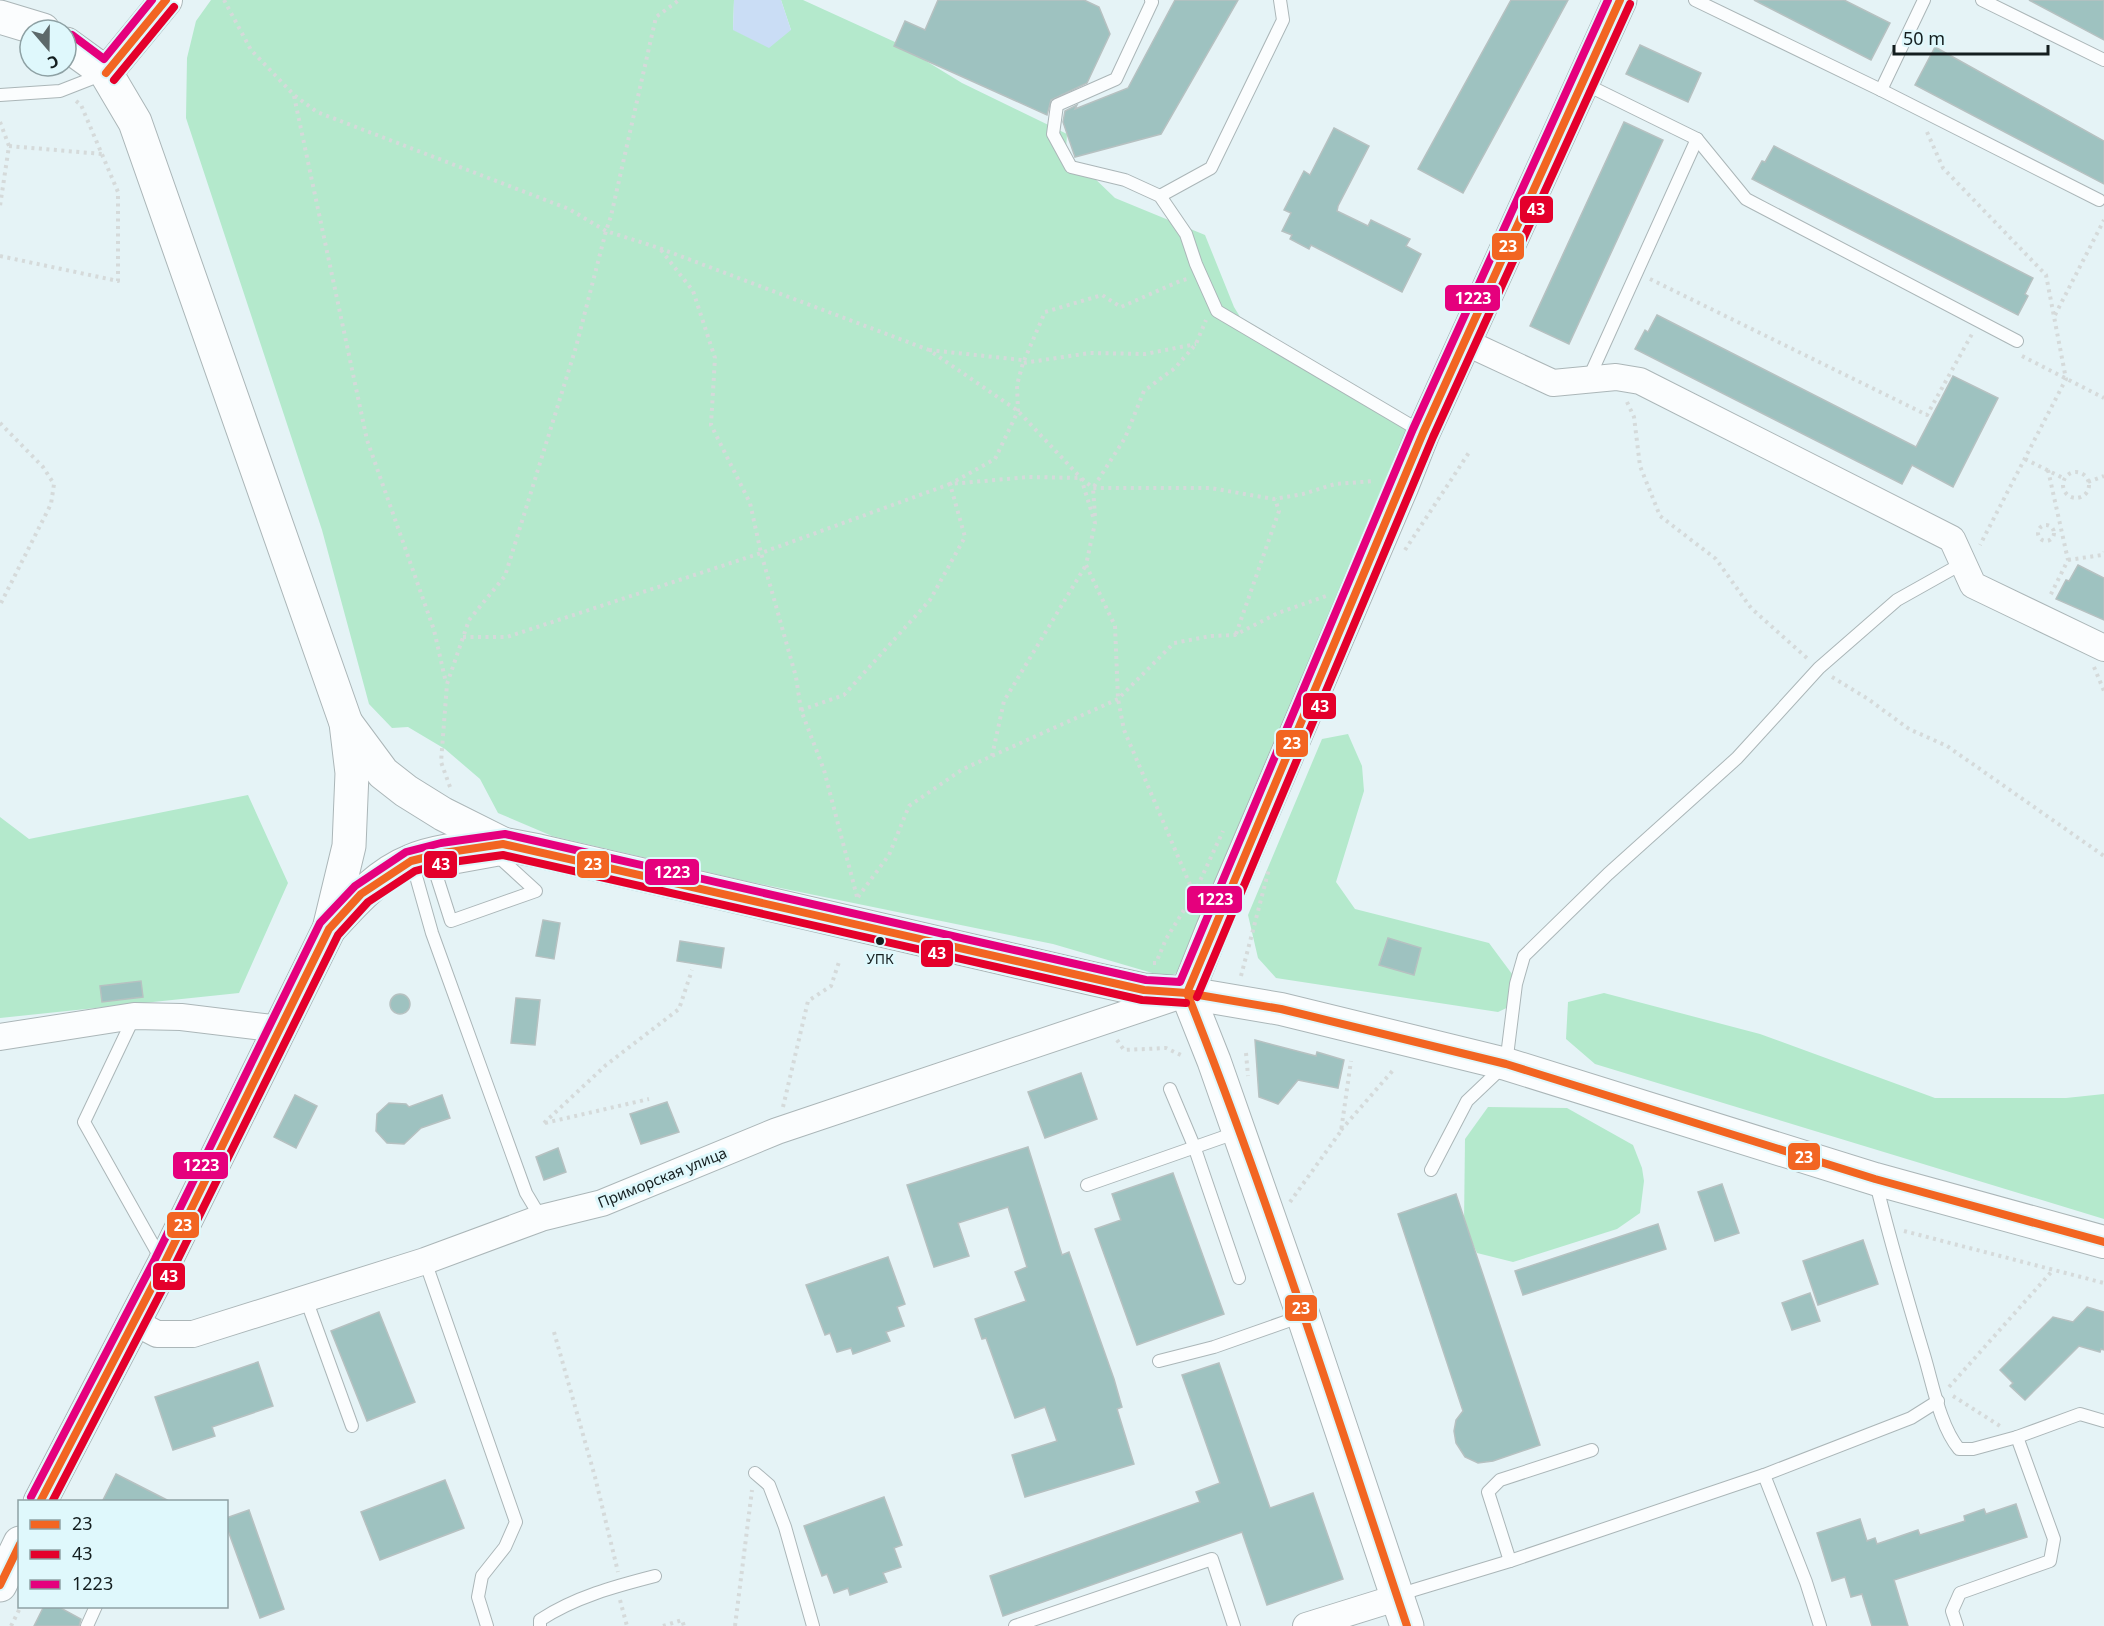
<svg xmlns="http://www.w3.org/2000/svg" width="2104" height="1626" viewBox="0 0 2104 1626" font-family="'Noto Sans',sans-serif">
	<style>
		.green { fill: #b4e9cc }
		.water { fill: #caddf5 }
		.building { fill: #9ec2c0; stroke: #b6c1c1; stroke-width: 1.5 }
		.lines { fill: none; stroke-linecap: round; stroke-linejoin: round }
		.service-casing { stroke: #abb6b8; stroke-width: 14 }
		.minor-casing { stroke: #abb6b8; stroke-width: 28 }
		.tertiary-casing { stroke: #abb6b8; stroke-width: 34 }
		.secondary-casing { stroke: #abb6b8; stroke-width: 35 }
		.trunk-casing { stroke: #abb6b8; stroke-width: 35 }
		.path { stroke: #d5dada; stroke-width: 4; stroke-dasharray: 3 4.5; stroke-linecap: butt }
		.service { stroke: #fbfdfe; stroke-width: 12 }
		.minor { stroke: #fbfdfe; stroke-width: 26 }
		.tertiary { stroke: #fbfdfe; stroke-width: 32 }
		.secondary { stroke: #fbfdfe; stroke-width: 33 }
		.trunk { stroke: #fbfdfe; stroke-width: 33 }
		.bus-1-casing { stroke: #dff8fc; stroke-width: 12 }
		.bus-2-casing { stroke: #dff8fc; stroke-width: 12 }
		.bus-3-casing { stroke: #dff8fc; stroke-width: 12 }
		.bus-1 { stroke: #f26522; stroke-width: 8 }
		.bus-2 { stroke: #e4002b; stroke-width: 8 }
		.bus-3 { stroke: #e5007d; stroke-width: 8 }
		.bus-dot { fill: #141e1f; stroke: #dff8fc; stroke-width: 2 }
		.labels { text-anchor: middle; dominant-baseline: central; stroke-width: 6; stroke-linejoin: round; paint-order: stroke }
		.bus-label { font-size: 14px; fill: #141e1f; stroke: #dff8fc }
		.street-label { font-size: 15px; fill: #141e1f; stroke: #dff8fc }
		.line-badge { stroke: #dff8fc; stroke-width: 2 }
		.badge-label { font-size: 16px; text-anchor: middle; font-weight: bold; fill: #fff }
	</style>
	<rect width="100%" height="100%" fill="#e5f3f6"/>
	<g class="green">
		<path d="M 211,0 L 734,0 L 733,30 L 791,30 L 781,0 L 803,0 L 895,42 L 962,83 L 1067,134 L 1065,165 L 1089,173 L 1115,198 L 1205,235 L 1234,307 L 1248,330 L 1410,428 L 1186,970 L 1166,977 L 1053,944 L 746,881 L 552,836 L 498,813 L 480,779 L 445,749 L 408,727 L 392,728 L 369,704 L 322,530 L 186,118 L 187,58 L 196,21 Z"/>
		<path d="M 1348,734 L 1362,766 L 1364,791 L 1336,882 L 1355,909 L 1489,943 L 1512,974 L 1516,984 L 1513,1005 L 1498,1012 L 1276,978 L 1258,958 L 1248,915 L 1322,739 Z"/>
		<path d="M 248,795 L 288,883 L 239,993 L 0,1018 L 0,817 L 29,839 Z"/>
		<path d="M 1604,993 L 1760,1034 L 1935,1098 L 2066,1098 L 2104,1094 L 2104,1219 L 1595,1064 L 1566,1039 L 1568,1002 Z"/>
		<path d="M 1488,1107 L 1567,1108 L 1633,1145 L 1642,1168 L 1644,1181 L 1640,1213 L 1617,1229 L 1513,1262 L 1477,1253 L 1464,1224 L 1465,1139 Z"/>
	</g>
	<path class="water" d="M 734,0 L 781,0 L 791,30 L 769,48 L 733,30 Z"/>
	<g class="building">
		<path d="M 938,0 L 1084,0 L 1099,7 L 1110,34 L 1087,83 L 1051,100 L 1047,115 L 894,46 L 905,21 L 925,30 Z"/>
		<path d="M 1175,0 L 1238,0 L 1161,134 L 1075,157 L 1063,122 L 1065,111 L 1077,105 L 1075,109 L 1128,88 Z"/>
		<path d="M 1511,0 L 1568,0 L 1463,193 L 1418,169 Z"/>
		<path d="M 1754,0 L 1844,0 L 1890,23 L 1871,60 Z"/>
		<path d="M 2029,0 L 2104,0 L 2104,40 Z"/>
		<path d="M 1640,45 L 1701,73 L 1688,102 L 1626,74 Z"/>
		<path d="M 1935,47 L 2104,141 L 2104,184 L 1915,85 Z"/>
		<path d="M 1624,122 L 1663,140 L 1569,344 L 1530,326 Z"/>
		<path d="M 1334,128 L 1369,146 L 1338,206 L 1337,211 L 1368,226 L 1371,220 L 1410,239 L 1406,246 L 1421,254 L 1402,292 L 1311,245 L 1309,249 L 1290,239 L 1292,235 L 1282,231 L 1291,213 L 1284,210 L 1304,171 L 1310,175 Z"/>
		<path d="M 1774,146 L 2033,278 L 2025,294 L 2028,296 L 2018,315 L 1752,179 L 1762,161 L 1765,162 Z"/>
		<path d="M 1657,315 L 1916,447 L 1953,376 L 1998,398 L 1953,487 L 1912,465 L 1902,484 L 1635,349 L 1645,330 L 1648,332 Z"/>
		<path d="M 2078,565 L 2104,578 L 2104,620 L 2056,599 L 2066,580 L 2069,581 Z"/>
		<path d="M 543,920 L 560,923 L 554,959 L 536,956 Z"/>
		<path d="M 1388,938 L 1421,948 L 1414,975 L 1379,965 Z"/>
		<path d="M 680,941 L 724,948 L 721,968 L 677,961 Z"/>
		<path d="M 141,981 L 143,997 L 102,1002 L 100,986 Z"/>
		<circle cx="400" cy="1004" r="10"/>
		<path d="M 516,998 L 540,1000 L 535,1045 L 511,1043 Z"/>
		<path d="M 1255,1040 L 1316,1056 L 1317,1052 L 1344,1060 L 1338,1088 L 1298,1080 L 1278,1104 L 1259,1097 Z"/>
		<path d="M 1081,1073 L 1097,1119 L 1045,1138 L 1028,1092 Z"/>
		<path d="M 295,1095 L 317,1106 L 296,1148 L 274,1137 Z"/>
		<path d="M 442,1095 L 450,1118 L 421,1128 L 404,1144 L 387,1143 L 376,1131 L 377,1114 L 389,1103 L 406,1104 L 409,1107 Z"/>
		<path d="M 667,1102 L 679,1132 L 641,1144 L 630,1114 Z"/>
		<path d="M 1028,1147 L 1062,1255 L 1069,1252 L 1114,1379 L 1122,1407 L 1117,1409 L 1134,1464 L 1025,1497 L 1012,1455 L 1057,1441 L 1045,1407 L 1015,1418 L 986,1338 L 982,1339 L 975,1319 L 1026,1301 L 1015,1272 L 1027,1267 L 1008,1207 L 958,1223 L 969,1256 L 934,1267 L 907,1185 Z"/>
		<path d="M 558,1148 L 566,1172 L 544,1180 L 536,1157 Z"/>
		<path d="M 1173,1173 L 1224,1314 L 1137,1345 L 1095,1229 L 1121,1220 L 1112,1194 Z"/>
		<path d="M 1722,1184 L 1739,1233 L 1715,1241 L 1698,1192 Z"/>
		<path d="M 1456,1194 L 1540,1445 L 1493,1461 L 1478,1463 L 1465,1457 L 1456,1443 L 1454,1431 L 1456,1420 L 1463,1411 L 1398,1214 Z"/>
		<path d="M 1658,1224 L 1666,1249 L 1523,1295 L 1515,1271 Z"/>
		<path d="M 1863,1240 L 1878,1284 L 1818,1305 L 1803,1261 Z"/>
		<path d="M 888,1257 L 905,1304 L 897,1307 L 904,1326 L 886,1332 L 890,1341 L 853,1354 L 851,1348 L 837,1352 L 830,1333 L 825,1335 L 806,1285 Z"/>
		<path d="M 1810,1293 L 1820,1321 L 1792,1330 L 1782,1303 Z"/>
		<path d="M 2087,1307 L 2104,1312 L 2104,1350 L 2101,1349 L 2100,1352 L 2079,1346 L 2025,1400 L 2010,1386 L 2013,1383 L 2000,1370 L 2053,1317 L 2073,1322 Z"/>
		<path d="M 379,1312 L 415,1402 L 367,1421 L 331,1331 Z"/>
		<path d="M 258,1362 L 273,1406 L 212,1427 L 215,1436 L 173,1450 L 155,1397 Z"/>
		<path d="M 1219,1363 L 1270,1508 L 1313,1493 L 1343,1579 L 1267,1605 L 1242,1532 L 1003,1616 L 990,1576 L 1200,1502 L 1196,1492 L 1220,1483 L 1182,1375 Z"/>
		<path d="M 116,1474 L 171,1502 L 102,1502 Z"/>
		<path d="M 445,1480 L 464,1528 L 380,1560 L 361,1512 Z"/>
		<path d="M 884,1497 L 902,1545 L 894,1548 L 901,1567 L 883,1573 L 887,1582 L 850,1595 L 848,1588 L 834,1593 L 827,1574 L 822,1576 L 804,1526 Z"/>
		<path d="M 2016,1504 L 2027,1537 L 1894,1580 L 1908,1626 L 1872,1626 L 1862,1594 L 1851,1597 L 1845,1577 L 1832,1581 L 1817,1533 L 1860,1519 L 1867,1541 L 1875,1538 L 1877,1544 L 1918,1530 L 1920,1535 L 1965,1521 L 1964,1516 L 1984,1509 L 1986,1514 Z"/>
		<path d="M 249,1510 L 284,1609 L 260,1618 L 226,1525 L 226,1518 Z"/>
		<path d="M 44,1606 L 57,1606 L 81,1619 L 79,1626 L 34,1626 Z"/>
	</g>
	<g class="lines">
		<defs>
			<g id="service">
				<path d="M 1151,0 L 1152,2 L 1116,79 L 1057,105 L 1053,134 L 1071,167 L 1125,180 L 1160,196 L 1186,234 L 1196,264 L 1217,311 L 1422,432"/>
				<path d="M 1695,0 L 1881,90 L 2099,200"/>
				<path d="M 1982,0 L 2104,60"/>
				<path d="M 1583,83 L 1697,139 L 1746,199 L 2017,341"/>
				<path d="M 1881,90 L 1924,0"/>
				<path d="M 0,95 L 60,91 L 101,75"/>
				<path d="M 1160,196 L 1211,168 L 1283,20 L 1280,0"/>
				<path d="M 1588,380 L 1697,139"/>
				<path d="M 501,859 L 536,891 L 451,921 L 435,871 Z"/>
				<path d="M 412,862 L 432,933 L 526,1193 L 541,1218"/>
				<path d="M 134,1017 L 84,1122 L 161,1259"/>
				<path d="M 1170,1089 L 1194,1146 L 1239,1278"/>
				<path d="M 1431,1170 L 1467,1101 L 1506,1064 L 1516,984 L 1524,956 L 1608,874 L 1737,758 L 1819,668 L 1897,600 L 1963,563"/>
				<path d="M 1876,1183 C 1890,1241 1907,1298 1924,1355 C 1933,1385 1940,1426 1959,1449 L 1973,1449 L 2017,1437 L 2080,1414 L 2104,1421"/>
				<path d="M 1087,1185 L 1238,1132"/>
				<path d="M 425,1261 L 516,1522 L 505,1547 L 482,1576 L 478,1597 L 487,1626"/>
				<path d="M 306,1299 L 352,1426"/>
				<path d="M 1159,1361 L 1214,1347 L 1302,1316"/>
				<path d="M 755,1473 L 769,1485 L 785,1527 L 813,1626"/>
				<path d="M 1764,1475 L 1806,1582 L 1820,1626"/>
				<path d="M 1510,1561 L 1488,1492 L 1500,1480 L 1592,1450"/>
				<path d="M 1398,1597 L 1414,1590 L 1510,1561 L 1764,1475 L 1911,1418 L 1938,1401"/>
				<path d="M 87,1626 L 96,1606"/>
				<path d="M 540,1626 L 540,1620 C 575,1597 616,1586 655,1576"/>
				<path d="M 1015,1626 L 1212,1559 L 1234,1626"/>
				<path d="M 1957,1626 L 1952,1611 L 1960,1593 L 2050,1561 L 2054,1539 L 2017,1437"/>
			</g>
			<g id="minor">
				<path d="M 1465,342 L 1553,383 L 1616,377 L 1640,381 L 1952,539 L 1973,585 L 2104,648"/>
				<path d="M 0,1037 L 134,1016 L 181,1017 L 280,1029"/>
				<path d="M 134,1322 L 157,1334 L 193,1334 L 425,1261 L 541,1218 L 602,1203 L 777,1131 L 1179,996"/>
				<path d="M 1306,1626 L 1396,1598"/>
			</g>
			<g id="tertiary">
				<path d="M 106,73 L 166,0"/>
				<path d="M 1187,993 L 1281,1009 L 1506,1064 L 1875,1179 L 2104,1242"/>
			</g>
			<g id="secondary">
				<path d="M 346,723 L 383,773 L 406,791 L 443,814 L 503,844 L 539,851 L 1094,979 L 1144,990 L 1187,993"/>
				<path d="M 329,929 C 353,903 378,874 411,861 C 439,849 473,848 503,844"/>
				<path d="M 1187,993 L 1213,928 L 1402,486 L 1423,433 L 1620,0"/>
				<path d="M 1187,993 L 1214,1061 L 1303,1315 L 1407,1626"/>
			</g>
			<g id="trunk">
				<path d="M 0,17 L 43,30"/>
				<path d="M 40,1502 L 164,1264 L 329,929 L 349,846 L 352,773 L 346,723 L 135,122 L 106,73 L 66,44"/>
				<path d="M 0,1585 L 20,1543"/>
			</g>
		</defs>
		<use href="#service" class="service-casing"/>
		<use href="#minor" class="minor-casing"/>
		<use href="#tertiary" class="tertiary-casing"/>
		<use href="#secondary" class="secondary-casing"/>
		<use href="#trunk" class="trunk-casing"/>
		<g class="path">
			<path d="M 224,0 L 251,50 L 294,95 L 317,112 L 569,209 L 606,231 L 659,248 L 929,350 L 1018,411 L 1081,478 L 1095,523 L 1086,565 L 1115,626 L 1118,699 L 1124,730 L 1194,894 L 1195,903"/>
			<path d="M 294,96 L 367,440 L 434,630 L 446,683"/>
			<path d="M 0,122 L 9,146 L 0,206"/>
			<path d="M 1927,132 L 1943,168 L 2046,275 L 2066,379 L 1980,545"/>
			<path d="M 9,146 L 102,154"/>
			<path d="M 661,250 L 693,291 L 715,358 L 711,425 L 750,503 L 761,553 L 796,677 L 801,710 L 824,770 L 857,897"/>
			<path d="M 0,256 L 118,281 L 118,192 L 81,105 L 76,101"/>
			<path d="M 1650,279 L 1927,415 L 1972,334"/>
			<path d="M 2055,315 L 2104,220"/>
			<path d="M 929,350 L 1022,360 L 1023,363 L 1090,353 L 1145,354 L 1196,344"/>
			<path d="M 2022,356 L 2104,398"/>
			<path d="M 1627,402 L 1634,417 L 1640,466 L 1660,516 L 1716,559 L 1751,608 L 1807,658"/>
			<path d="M 0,423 L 43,467 L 54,484 L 51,504 L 0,605"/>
			<path d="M 2025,459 L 2065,479"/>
			<path d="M 2048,470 L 2068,560 L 2049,598"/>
			<circle cx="2076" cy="485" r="13"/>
			<path d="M 2088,482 L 2104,476"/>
			<path d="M 1095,516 L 1093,488 L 1125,438 L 1144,391 L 1175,368 L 1196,344 L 1206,320"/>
			<circle cx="2046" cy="533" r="8"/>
			<path d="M 1405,550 L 1470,451"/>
			<path d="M 2068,560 L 2102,555 L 2104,552"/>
			<path d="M 1236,634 L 1279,511 L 1275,499"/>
			<path d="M 463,637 L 507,637 L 761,553 L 950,484 L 1029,477 L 1081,478 L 1093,488 L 1210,488 L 1274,499 L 1303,494 L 1335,484 L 1375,481"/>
			<path d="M 2094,667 L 2104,691"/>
			<path d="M 1832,677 L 1868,699 L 1909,729 L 1947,746 L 2104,856"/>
			<path d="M 801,710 L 844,695 L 930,600 L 965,537 L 950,484 L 995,459 L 1018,411 L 1017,385 L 1023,363 L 1045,312 L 1102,295 L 1121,307 L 1180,281 L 1187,279"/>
			<path d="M 992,756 L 1004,701 L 1086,565"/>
			<path d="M 450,787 L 441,762 L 447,684 L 469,620 L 505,576 L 576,347 L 606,231 L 611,216 L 656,17 L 679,0"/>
			<path d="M 858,897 L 889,855 L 909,806 L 963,769 L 1118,699 L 1174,643 L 1211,636 L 1235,635 L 1278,613 L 1326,596"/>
			<path d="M 1153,963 L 1156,963 L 1166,939 L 1194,894 L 1223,831"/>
			<path d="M 1241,976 L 1269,869"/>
			<path d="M 1117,1040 L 1124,1050 L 1166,1048 L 1183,1056"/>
			<path d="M 1246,1053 L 1248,1076"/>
			<path d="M 783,1107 L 808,1001 L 831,986 L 840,959"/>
			<path d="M 544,1123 L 606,1065 L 679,1009 L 692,970"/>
			<path d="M 545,1123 L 649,1099"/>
			<path d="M 1341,1130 L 1395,1068"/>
			<path d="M 1290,1202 L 1341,1131 L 1351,1061"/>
			<path d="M 1904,1231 L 2104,1283"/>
			<path d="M 554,1332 L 595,1477 L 618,1572"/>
			<path d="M 1949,1387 L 2053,1270"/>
			<path d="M 1953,1396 L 2000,1426"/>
			<path d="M 620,1600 L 627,1626"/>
			<path d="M 11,1626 L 21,1606"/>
			<path d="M 663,1626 L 682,1620 L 684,1626"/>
			<path d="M 735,1626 L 752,1490"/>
		</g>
		<use href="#service" class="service"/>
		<use href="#minor" class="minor"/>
		<use href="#tertiary" class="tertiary"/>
		<use href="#secondary" class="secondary"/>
		<use href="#trunk" class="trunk"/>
		<defs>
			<g id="bus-1">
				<path d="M 106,73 L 166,0"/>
				<path d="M 1187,993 L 1423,433 L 1620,0"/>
				<path d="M 1187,993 C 1269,1200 1336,1414 1407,1626"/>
				<path d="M 40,1502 L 164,1264 L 329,929 L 361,894 L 411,861 L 443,853 L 503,844 L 1144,990 L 1187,993 L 1281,1009 L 1506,1064 L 1875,1179 L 2104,1242"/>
				<path d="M 0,1585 L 20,1544"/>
			</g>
			<g id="bus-2">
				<path d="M 114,80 L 174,7"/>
				<path d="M 1197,997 L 1433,437 L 1630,4"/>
				<path d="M 52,1502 L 173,1269 L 338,935 L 368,902 L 415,871 L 445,863 L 503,855 L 1142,1000 L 1186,1003"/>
			</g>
			<g id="bus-3">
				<path d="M 72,35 L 104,59 L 152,0"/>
				<path d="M 31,1497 L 155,1259 L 320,923 L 355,886 L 406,852 L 441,843 L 505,834 L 1146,980 L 1180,982 L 1413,429 L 1608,0"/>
			</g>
		</defs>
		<use href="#bus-1" class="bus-1-casing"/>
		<use href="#bus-2" class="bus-2-casing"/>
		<use href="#bus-3" class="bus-3-casing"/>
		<use href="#bus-1" class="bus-1"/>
		<use href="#bus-2" class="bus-2"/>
		<use href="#bus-3" class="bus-3"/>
	</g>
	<circle class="bus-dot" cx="880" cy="941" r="5"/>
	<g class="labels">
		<g class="bus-label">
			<text x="880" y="958">УПК</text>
		</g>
		<g class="street-label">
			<text transform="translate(662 1177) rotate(-22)">Приморская улица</text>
		</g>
	</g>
	<g class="line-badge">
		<rect x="1519" y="195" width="35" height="29" rx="6" fill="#e4002b"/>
		<rect x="1491" y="232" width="34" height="29" rx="6" fill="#f26522"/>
		<rect x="1444" y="284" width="57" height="28" rx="6" fill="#e5007d"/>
		<rect x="1302" y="692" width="35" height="28" rx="6" fill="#e4002b"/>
		<rect x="1275" y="729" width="34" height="29" rx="6" fill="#f26522"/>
		<rect x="423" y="850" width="35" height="29" rx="6" fill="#e4002b"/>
		<rect x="576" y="850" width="34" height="29" rx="6" fill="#f26522"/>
		<rect x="644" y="858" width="56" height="28" rx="6" fill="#e5007d"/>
		<rect x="1186" y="885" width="57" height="29" rx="6" fill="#e5007d"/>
		<rect x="920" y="939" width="34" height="29" rx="6" fill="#e4002b"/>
		<rect x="1787" y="1142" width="34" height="29" rx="6" fill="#f26522"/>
		<rect x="172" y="1151" width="57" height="29" rx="6" fill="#e5007d"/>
		<rect x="166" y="1211" width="34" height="28" rx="6" fill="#f26522"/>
		<rect x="152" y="1262" width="34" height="29" rx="6" fill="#e4002b"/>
		<rect x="1284" y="1294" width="34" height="28" rx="6" fill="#f26522"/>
	</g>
	<g class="badge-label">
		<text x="1536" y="215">43</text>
		<text x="1508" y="252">23</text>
		<text x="1473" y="304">1223</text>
		<text x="1320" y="712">43</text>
		<text x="1292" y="749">23</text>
		<text x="441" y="870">43</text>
		<text x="593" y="870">23</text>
		<text x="672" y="878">1223</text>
		<text x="1215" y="905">1223</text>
		<text x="937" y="959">43</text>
		<text x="1804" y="1163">23</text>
		<text x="201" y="1171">1223</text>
		<text x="183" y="1231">23</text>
		<text x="169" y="1282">43</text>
		<text x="1301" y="1314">23</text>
	</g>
	<rect x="18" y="1500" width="210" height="108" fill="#dff8fc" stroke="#8ea1a4" stroke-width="1.5"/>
	<rect x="30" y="1520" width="30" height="9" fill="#f26522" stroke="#8ea1a4" stroke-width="1.5"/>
	<text x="72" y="1530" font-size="18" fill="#141e1f">23</text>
	<rect x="30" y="1550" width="30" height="9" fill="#e4002b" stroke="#8ea1a4" stroke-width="1.5"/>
	<text x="72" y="1560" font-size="18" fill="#141e1f">43</text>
	<rect x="30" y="1580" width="30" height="9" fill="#e5007d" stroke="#8ea1a4" stroke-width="1.5"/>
	<text x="72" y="1590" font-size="18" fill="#141e1f">1223</text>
	<g transform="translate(48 48) rotate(160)"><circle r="28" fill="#dff8fc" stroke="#8ea1a4" stroke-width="1.5"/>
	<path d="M0-4.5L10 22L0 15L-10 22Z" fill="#5d696a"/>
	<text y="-9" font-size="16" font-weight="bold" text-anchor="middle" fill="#141e1f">С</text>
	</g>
	<path d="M1894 45v9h154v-9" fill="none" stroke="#141e1f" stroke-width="3"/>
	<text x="1903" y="45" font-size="18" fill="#141e1f" stroke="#dff8fc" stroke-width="4.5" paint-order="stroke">50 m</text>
</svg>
